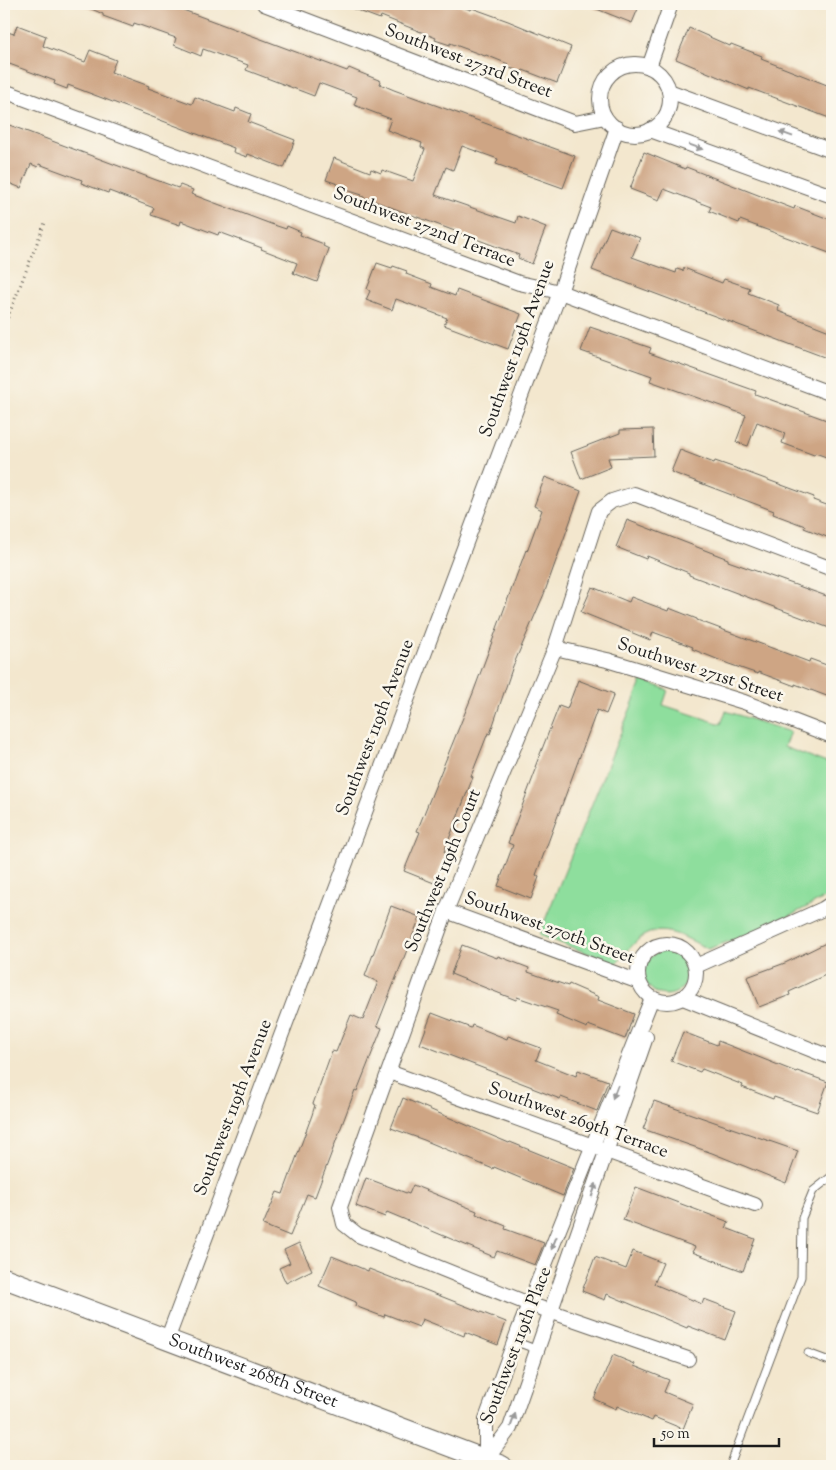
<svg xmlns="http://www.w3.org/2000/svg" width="836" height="1470" viewBox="0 0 836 1470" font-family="'Sorts Mill Goudy',serif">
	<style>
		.green { fill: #8ede9d; stroke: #557d5c }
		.building { fill: #cea584 }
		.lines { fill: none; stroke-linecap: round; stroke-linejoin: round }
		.service-casing { stroke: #67635a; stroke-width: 9 }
		.minor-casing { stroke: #67635a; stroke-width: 16 }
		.secondary-casing { stroke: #67635a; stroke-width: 22 }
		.path { stroke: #67635a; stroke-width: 3; stroke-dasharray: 1 4; stroke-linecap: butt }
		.service { stroke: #fff; stroke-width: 7 }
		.minor { stroke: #fff; stroke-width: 14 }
		.secondary { stroke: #fff; stroke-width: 20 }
		.oneway { fill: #999 }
		.labels { text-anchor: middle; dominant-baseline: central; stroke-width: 5; stroke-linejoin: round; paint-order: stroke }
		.street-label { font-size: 18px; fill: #1c1c1c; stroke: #fbf7ec }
	</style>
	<rect width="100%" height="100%" fill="#fbf7ec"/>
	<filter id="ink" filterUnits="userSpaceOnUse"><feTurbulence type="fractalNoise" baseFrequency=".02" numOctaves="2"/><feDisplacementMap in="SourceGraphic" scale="10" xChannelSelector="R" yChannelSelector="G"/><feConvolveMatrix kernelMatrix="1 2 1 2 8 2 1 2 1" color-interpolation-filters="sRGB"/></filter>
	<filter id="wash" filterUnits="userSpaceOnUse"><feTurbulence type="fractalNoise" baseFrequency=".0096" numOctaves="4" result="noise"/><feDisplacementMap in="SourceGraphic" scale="20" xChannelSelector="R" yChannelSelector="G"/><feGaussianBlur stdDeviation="1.12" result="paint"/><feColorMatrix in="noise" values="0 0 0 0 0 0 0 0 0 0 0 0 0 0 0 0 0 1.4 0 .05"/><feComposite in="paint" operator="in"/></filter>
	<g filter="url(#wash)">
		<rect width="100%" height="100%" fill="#f3e7ce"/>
		<g class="green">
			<path d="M 642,680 L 668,690 L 663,705 L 721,724 L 726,711 L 790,732 L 784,747 L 832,765 L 832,894 L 766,928 L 708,949 C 689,940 666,924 645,935 C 635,940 624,956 616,964 L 539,935 Z"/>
			<circle cx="666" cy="973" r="22"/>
		</g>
		<g id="blocks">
			<g class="building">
				<path d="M 80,4 L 167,4 L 347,71 L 349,68 L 356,71 L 381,81 L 380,84 L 394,90 L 575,156 L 563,188 L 496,164 L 498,159 L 462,146 L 453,170 L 446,167 L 435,195 L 516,223 L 518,216 L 546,227 L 532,264 L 518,258 L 519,255 L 361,196 L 362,195 L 337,187 L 338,184 L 326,180 L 334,158 L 370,172 L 371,169 L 381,173 L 382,170 L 413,181 L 425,149 L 421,147 L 422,143 L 387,130 L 391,119 L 354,105 L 357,97 L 319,83 L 314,96 L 246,70 L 248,65 L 203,49 L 201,56 L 174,45 L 176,38 L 134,23 L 133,27 L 103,16 L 103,14 Z"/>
				<path d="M 343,4 L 454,4 L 471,10 L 472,8 L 508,21 L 571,47 L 557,83 L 523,70 L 522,72 L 507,67 L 508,64 L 486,55 L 485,56 L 450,43 L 450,45 L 435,40 L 436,38 L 381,16 L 380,19 L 343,5 Z"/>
				<path d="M 584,4 L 640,4 L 632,23 Z"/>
				<path d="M 17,25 L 46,36 L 43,46 L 85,62 L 90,50 L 116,60 L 111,72 L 149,86 L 148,88 L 192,104 L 195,97 L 235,112 L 236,108 L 251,114 L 248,122 L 295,140 L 284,168 L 248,154 L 247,157 L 233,152 L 234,148 L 68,85 L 67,89 L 54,84 L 55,81 L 4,62 L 4,31 L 14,34 Z"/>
				<path d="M 689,28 L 730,46 L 731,44 L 762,56 L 761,59 L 832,87 L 832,119 L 749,88 L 749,90 L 676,59 Z"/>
				<path d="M 4,123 L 148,177 L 178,188 L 180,185 L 193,190 L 191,194 L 271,224 L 286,229 L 287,226 L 301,232 L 300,235 L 324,244 L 323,246 L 329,249 L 317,282 L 293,273 L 297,263 L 261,249 L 262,248 L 219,232 L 218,235 L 181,221 L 180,225 L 151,215 L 154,208 L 109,191 L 108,193 L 81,183 L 82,180 L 39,164 L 38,167 L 31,164 L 21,188 L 4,181 Z"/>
				<path d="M 644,152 L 685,169 L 686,167 L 794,209 L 795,206 L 826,218 L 832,221 L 832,254 L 740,220 L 739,223 L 709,211 L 711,207 L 664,189 L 659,200 L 630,189 Z"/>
				<path d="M 610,227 L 640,238 L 632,257 L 676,273 L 677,269 L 683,271 L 684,268 L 722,283 L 724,279 L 750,288 L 748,293 L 779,305 L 778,311 L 832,332 L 832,360 L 592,270 Z"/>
				<path d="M 377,263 L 392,268 L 393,266 L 407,271 L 406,274 L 432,284 L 431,287 L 455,296 L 457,290 L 521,314 L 508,349 L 444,325 L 447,318 L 396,299 L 392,310 L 366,300 L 370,291 L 367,289 Z"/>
				<path d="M 590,327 L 651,348 L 649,353 L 756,391 L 755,394 L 832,422 L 832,459 L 815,453 L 814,455 L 782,443 L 785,433 L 757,422 L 748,446 L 736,442 L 746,415 L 650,381 L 652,376 L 581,351 Z"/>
				<path d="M 653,429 L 654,456 L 608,458 L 611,467 L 581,479 L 571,452 L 620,433 L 620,430 Z"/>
				<path d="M 680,450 L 714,463 L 715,461 L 741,470 L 814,497 L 813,500 L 832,507 L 832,539 L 804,528 L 805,526 L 773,514 L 774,511 L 671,472 Z"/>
				<path d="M 545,477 L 581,491 L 544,594 L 513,666 L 490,734 L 488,733 L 471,776 L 473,777 L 444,852 L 446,853 L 434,883 L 404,871 L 420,832 L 417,831 L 473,693 L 526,550 L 527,551 L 542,510 L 534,506 Z"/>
				<path d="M 627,520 L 728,559 L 728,561 L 832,598 L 832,629 L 689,575 L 689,573 L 647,556 L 646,559 L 616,547 Z"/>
				<path d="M 592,587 L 629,602 L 631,597 L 668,611 L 669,608 L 697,619 L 697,620 L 809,662 L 810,659 L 832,667 L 832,698 L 795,684 L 795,686 L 758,672 L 758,674 L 729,664 L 692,649 L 693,647 L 653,632 L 650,640 L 581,612 Z"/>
				<path d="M 578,680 L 614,694 L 606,714 L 597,710 L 536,875 L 539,877 L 531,899 L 498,886 L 513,845 L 508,843 L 537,767 L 535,767 L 544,744 L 559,706 L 567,709 Z"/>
				<path d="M 391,906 L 420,917 L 377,1026 L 382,1028 L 357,1091 L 355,1090 L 315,1197 L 307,1194 L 290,1236 L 263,1225 L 277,1192 L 283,1194 L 312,1115 L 315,1105 L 313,1104 L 332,1051 L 336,1052 L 351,1015 L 363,1020 L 378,982 L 365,976 Z"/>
				<path d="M 832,940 L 832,972 L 789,992 L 790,995 L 759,1007 L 747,977 L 785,963 Z"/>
				<path d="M 462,945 L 497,958 L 498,956 L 529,968 L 528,972 L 568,986 L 569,984 L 599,997 L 598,1000 L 634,1014 L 625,1039 L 588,1025 L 587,1028 L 556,1015 L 558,1011 L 517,997 L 516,1000 L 451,974 Z"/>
				<path d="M 432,1013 L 471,1028 L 472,1025 L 507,1039 L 508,1036 L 541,1048 L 536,1060 L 576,1076 L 578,1070 L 608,1081 L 597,1111 L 561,1097 L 560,1099 L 532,1088 L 532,1087 L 420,1044 Z"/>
				<path d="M 683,1032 L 717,1045 L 718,1041 L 796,1072 L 797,1071 L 828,1082 L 817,1112 L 774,1097 L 773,1099 L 742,1087 L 743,1085 L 702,1069 L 700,1072 L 671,1061 Z"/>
				<path d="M 403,1098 L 509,1143 L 510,1142 L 574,1168 L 563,1196 L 494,1167 L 493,1169 L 424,1140 L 391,1128 Z"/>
				<path d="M 654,1101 L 798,1151 L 786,1183 L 712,1153 L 643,1129 Z"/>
				<path d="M 366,1178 L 409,1194 L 413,1185 L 477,1211 L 476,1214 L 506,1226 L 505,1229 L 544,1243 L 535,1265 L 497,1251 L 494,1257 L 387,1212 L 385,1217 L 356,1206 Z"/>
				<path d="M 636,1187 L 729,1222 L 726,1228 L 755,1239 L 743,1271 L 692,1252 L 695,1247 L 623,1220 Z"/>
				<path d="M 299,1243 L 312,1270 L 286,1283 L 279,1268 L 290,1263 L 284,1250 Z"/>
				<path d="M 633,1251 L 663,1263 L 654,1284 L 702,1304 L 704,1299 L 736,1311 L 725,1340 L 688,1326 L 687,1328 L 607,1294 L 605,1300 L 582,1291 L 595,1257 L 626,1269 Z"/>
				<path d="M 332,1256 L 368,1271 L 369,1269 L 405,1283 L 405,1282 L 506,1322 L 498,1345 L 465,1332 L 464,1336 L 422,1319 L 419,1327 L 385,1314 L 384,1317 L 355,1306 L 356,1302 L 319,1286 Z"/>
				<path d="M 613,1355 L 635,1364 L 634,1366 L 669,1380 L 664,1392 L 693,1404 L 683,1429 L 654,1417 L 652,1421 L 617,1406 L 616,1409 L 594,1399 Z"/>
			</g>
		</g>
	</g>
	<g filter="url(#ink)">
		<use href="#blocks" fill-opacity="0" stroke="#67635a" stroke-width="1"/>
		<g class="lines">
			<defs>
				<g id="service">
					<path d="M 514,1341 L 538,1350"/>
					<path d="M 808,1353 L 832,1362"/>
					<path d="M 730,1466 L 801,1277 L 802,1218 L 813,1191 L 832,1176"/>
				</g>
				<g id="minor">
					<path d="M 264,4 L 575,123 L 605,117"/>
					<circle cx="635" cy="99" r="35"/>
					<path d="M 649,67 L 671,4"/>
					<path d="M 4,91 L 519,283 L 560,292 L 832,394"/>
					<path d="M 669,91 L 832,151"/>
					<path d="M 650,130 L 832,196"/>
					<path d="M 555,648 L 607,660 L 744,702 L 832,736"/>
					<path d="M 446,911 L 639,982"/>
					<circle cx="667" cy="973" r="29"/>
					<path d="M 696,966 L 823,909 L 832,903"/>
					<path d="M 683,998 L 832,1058"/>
					<path d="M 389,1072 L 755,1205"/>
					<path d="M 167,1340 L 560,292 L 617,128"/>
					<path d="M 688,1359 L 529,1304 L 358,1235 L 344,1224 L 340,1207 L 446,911 L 555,648 L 599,511 L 612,501 L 634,494 L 832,569"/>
					<path d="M 486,1460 L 486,1419 L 519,1329 L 652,998"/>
					<path d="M 486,1460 L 510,1428 L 646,1037"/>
				</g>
				<g id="secondary">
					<path id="s1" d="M 4,1278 L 502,1466"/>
				</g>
			</defs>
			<use href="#service" class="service-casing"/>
			<use href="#minor" class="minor-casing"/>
			<use href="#secondary" class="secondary-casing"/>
			<path class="path" d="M 4,327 L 46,220"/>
			<use href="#service" class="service"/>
			<use href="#minor" class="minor"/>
			<use href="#secondary" class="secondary"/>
		</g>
		<defs><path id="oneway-solid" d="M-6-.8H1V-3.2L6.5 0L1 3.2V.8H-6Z" transform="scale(1.25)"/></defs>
		<g class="oneway">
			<use href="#oneway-solid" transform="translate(786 134) rotate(-160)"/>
			<use href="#oneway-solid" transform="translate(696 147) rotate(20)"/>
			<use href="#oneway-solid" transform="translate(615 1092) rotate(111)"/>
			<use href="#oneway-solid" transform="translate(594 1190) rotate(-71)"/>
			<use href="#oneway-solid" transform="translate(554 1243) rotate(112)"/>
			<use href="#oneway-solid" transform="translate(513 1420) rotate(-70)"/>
		</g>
	</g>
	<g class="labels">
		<g class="street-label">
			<text transform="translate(468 62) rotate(21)">Southwest 273rd Street</text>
			<text transform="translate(424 228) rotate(21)">Southwest 272nd Terrace</text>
			<text transform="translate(518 349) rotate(-70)">Southwest 119th Avenue</text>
			<text transform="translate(700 671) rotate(18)">Southwest 271st Street</text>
			<text transform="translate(376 728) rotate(-69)">Southwest 119th Avenue</text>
			<text transform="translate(444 871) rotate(-68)">Southwest 119th Court</text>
			<text transform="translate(549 929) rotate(20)">Southwest 270th Street</text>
			<text transform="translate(234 1108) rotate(-69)">Southwest 119th Avenue</text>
			<text transform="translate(578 1121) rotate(20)">Southwest 269th Terrace</text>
			<text transform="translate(517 1346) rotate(-69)">Southwest 119th Place</text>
			<text stroke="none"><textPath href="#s1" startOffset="266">Southwest 268th Street</textPath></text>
		</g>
	</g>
	<rect width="836" height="1470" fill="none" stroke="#fbf7ec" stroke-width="20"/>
	<path d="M654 1438v8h125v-8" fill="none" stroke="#1c1c1c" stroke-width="2.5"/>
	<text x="661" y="1438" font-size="15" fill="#1c1c1c" stroke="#fbf7ec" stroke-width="4" paint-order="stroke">50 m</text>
</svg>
